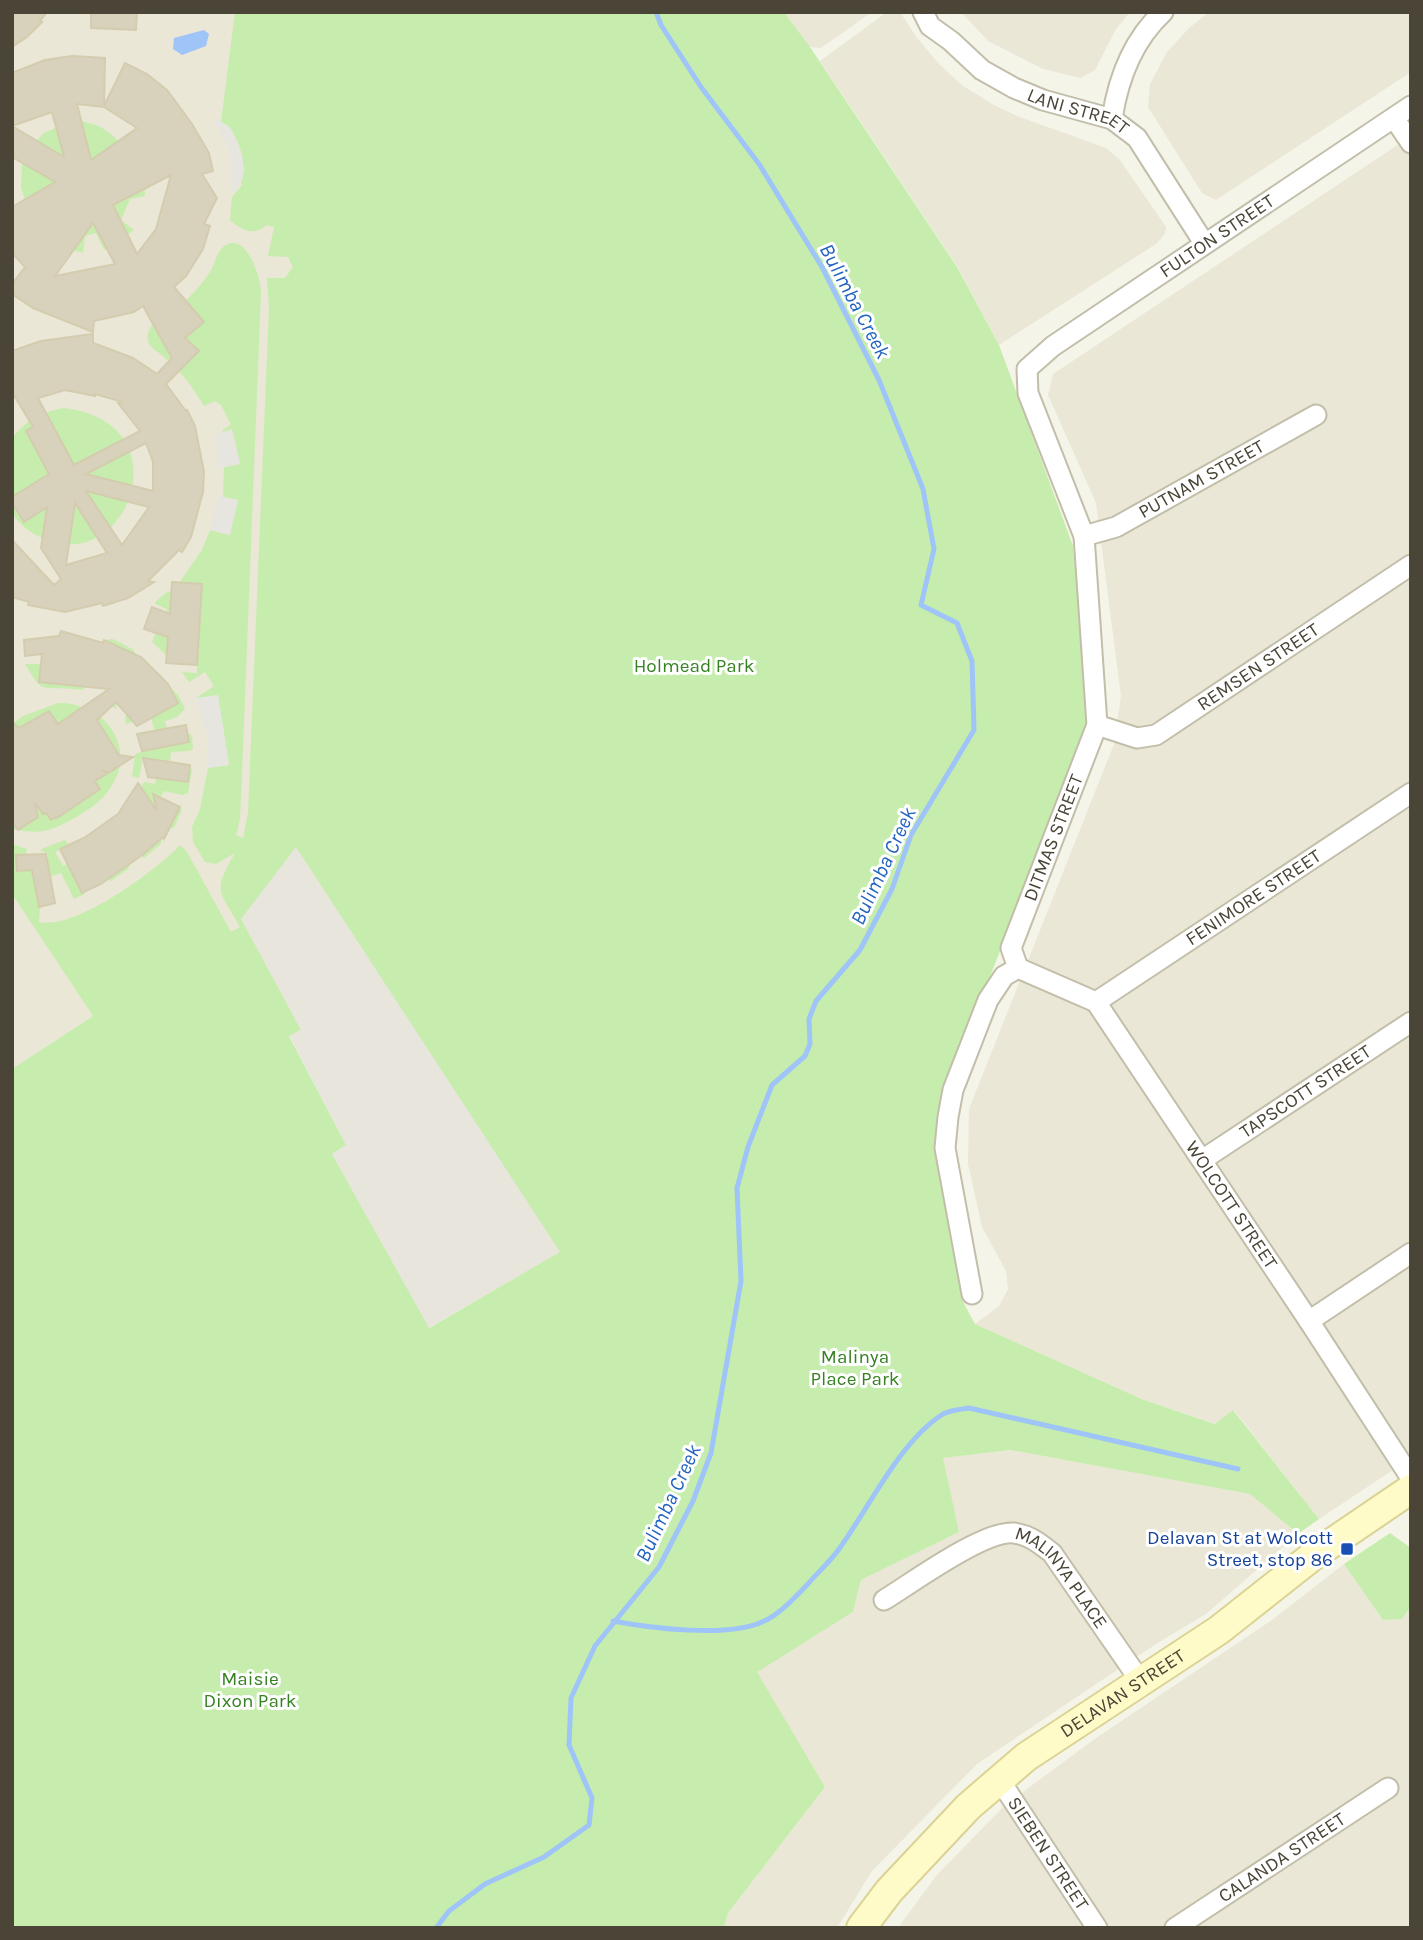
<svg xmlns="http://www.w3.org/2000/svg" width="1423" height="1940" viewBox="0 0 1423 1940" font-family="Karla,sans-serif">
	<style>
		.residential { fill: #eae7d6 }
		.industrial { fill: #e8e5dd }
		.green { fill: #c6edad; fill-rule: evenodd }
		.parking { fill: #e6e5e0 }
		.water { fill: #9fc4f8 }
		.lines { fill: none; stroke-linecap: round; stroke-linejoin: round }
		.stream { stroke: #9fc4f8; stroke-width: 5 }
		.building { fill: #d8d2bc; stroke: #d4ccaf; stroke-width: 2; fill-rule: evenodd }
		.street-casing { stroke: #c2bea9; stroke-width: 23 }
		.secondary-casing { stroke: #dad393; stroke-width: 32 }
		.street { stroke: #fff; stroke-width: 19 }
		.secondary { stroke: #fffbc9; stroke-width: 28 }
		.transit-dot { fill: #1a4fb4; stroke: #fff; stroke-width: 2.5 }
		.labels { text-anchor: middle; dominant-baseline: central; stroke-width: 6; stroke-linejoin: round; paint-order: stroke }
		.street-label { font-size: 19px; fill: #4a4536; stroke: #fff }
		.park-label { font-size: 19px; fill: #368222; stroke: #fff }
		.transit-label { font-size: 19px; fill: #164399; stroke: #fff; text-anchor: end }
		.water-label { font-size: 21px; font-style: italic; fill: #2364c1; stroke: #fff }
	</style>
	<rect width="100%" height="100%" fill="#f5f4e8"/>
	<g class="residential">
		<path d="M 12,12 L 337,12 L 301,1030 L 93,1016 L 12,1069 Z"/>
		<path d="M 784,12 L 872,12 L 821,48 L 810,47 Z"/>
		<path d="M 887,12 L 900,12 L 917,38 L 939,64 L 963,86 L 994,105 L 1017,116 L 1106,148 L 1120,160 L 1166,227 L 1165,234 L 1156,244 L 999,345 L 957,266 L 820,61 Z"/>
		<path d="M 961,12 L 1130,12 L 1116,29 L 1095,70 L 1081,78 L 1043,69 L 988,41 Z"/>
		<path d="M 1209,12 L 1411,12 L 1411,72 L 1216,200 L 1202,193 L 1148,107 L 1150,84 L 1167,52 L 1189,28 Z"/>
		<path d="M 1411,136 L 1411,1458 L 1319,1519 L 1234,1410 L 1216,1424 L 1144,1400 L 975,1324 L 999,1306 L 1008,1289 L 1006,1271 L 982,1227 L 968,1164 L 969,1109 L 1114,744 L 1121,696 L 1096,503 L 1048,395 L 1053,374 Z"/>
		<path d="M 1010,1450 L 1250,1494 L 1298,1534 L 1206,1614 L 1156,1644 L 977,1764 L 872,1871 L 837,1928 L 724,1928 L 728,1913 L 825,1787 L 756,1672 L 853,1612 L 861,1580 L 959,1532 L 942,1458 Z"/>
		<path d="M 1344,1564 L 1383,1620 L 1402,1619 L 1411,1606 L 1411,1928 L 898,1928 L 936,1876 L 1004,1806 L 1096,1738 L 1272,1620 Z"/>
	</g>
	<path class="industrial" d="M 297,846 L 561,1252 L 428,1328 L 332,1154 L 346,1145 L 289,1035 L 301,1030 L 241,918 Z"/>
	<g class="green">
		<path d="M 235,12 L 784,12 L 810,47 L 957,267 L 999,345 L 1073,546 L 1088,724 L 946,1090 L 962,1280 L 962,1300 L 975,1324 L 1144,1400 L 1215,1424 L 1233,1410 L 1319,1519 L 1298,1534 L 1250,1494 L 1010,1450 L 943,1458 L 959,1532 L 861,1580 L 853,1612 L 757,1672 L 825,1787 L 728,1913 L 724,1928 L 12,1928 L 12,1069 L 93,1016 L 12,894 L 12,844 L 27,849 L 26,855 L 16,855 L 48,869 L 48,854 L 41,851 L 41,849 L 65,840 L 68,843 L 68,845 L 55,852 L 63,866 L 90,853 L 139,792 L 144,782 L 155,784 L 159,761 L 143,758 L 139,778 L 132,776 L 135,754 L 161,746 L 157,739 L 151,717 L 126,724 L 125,717 L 141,703 L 125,684 L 113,704 L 117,703 L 116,709 L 102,698 L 114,669 L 80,686 L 85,687 L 83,690 C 73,688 47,689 43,687 C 35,684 30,671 25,664 L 41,664 L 39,682 L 126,650 L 104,640 L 113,639 L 134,650 L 139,689 L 157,672 L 163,676 L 159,683 L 158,714 L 178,703 L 170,687 L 178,695 L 185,709 L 177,717 L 165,721 L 168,734 L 189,742 L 187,732 L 192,736 L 193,749 L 190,751 L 171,752 L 169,768 L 187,782 L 190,765 L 192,771 L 188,793 L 182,795 L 164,791 L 151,813 L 172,823 L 180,807 L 182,810 L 174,828 L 132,833 L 148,851 L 161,839 L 161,844 L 144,858 L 139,855 L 116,873 L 130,864 L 128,869 L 111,881 L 107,879 L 82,893 L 85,894 L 74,899 L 61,873 L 50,877 L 40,910 L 39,922 C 75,930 156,871 180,845 L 187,852 L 231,932 L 240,927 C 219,889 212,893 235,853 L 216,864 L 205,862 L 193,842 L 192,827 L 200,809 L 208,768 L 229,765 L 218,696 L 196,698 L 214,686 L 205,672 L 189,682 L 182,672 L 197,673 L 199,637 L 166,655 L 152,642 L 156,633 L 162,635 L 166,619 L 167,609 L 155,604 L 156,601 L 167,592 L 171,592 L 200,617 L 202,584 L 179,583 L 202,550 L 210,530 L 229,535 L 238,500 L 223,497 L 224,467 L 240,464 L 232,430 L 223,432 L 222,430 L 231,425 L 221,405 L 215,401 L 204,406 C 193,387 180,370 163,356 C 157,351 150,348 148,341 C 144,322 171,313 183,303 C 193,294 204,282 211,270 C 215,263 217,252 223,247 C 246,229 260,277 261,291 L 242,774 L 240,819 L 236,835 L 243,838 L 248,813 L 269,308 L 267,278 L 285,278 L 293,267 L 288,257 L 268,256 L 274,227 L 266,225 C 254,237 241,230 230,220 L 232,197 L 242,185 L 241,183 C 248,165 239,131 221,122 ZM 296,847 L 560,1252 L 429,1328 L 332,1154 L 346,1145 L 289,1036 L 301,1030 L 241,919 Z"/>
		<path d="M 71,121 C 103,120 120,139 135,165 C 140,176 145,183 145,196 L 130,199 L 121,220 L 134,230 L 112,247 L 104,250 L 96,233 L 85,236 L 83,253 L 69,249 L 28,209 L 21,188 L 22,164 L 27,151 L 44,133 Z"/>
		<path d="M 63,408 C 186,421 128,578 42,538 C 31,533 19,525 13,514 C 9,504 12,453 12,439 C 25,420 41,413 63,408 Z"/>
		<path d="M 58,703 C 103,702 138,745 111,787 C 103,800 91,808 78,816 C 52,831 42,835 12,829 L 12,724 L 23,716 Z"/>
		<path d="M 1390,1533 L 1411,1548 L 1411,1606 L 1402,1619 L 1383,1620 L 1344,1564 Z"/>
	</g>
	<g class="parking">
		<path d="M 212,118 L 227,125 L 232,130 L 242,157 L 244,170 L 242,179 L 235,192 L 231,194 L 231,162 L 228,145 Z"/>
		<path d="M 232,429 L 240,464 L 220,468 L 215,435 Z"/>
		<path d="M 219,496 L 238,500 L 230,535 L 210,530 Z"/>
		<path d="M 218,695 L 229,765 L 208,768 L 208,738 L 196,698 Z"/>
	</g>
	<path class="water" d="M 204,30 L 209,34 L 206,46 L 182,55 L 173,49 L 174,38 Z"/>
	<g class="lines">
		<g class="stream">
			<path d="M 613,1621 C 650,1628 727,1638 762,1622 C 779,1615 794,1598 807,1585 C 817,1573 830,1562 839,1549 C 869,1508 900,1441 943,1414 C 951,1410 961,1409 969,1408 L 1238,1469"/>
			<path d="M 436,1928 L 449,1911 L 485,1884 L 544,1857 L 589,1825 L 592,1798 L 569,1745 L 571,1698 L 595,1646 L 659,1567 L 693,1501 L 711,1453 L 741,1281 L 737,1188 L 748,1147 L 772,1085 L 805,1056 L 810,1044 L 809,1019 L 816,1001 L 860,950 L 892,889 L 911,835 L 974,730 L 972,661 L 957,623 L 921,605 L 934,549 L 923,489 L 879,380 L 822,267 L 759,164 L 701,87 L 661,25 L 656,12"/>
		</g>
	</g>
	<g class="building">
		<path d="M 12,12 L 47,12 L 40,21 L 42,22 L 27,37 L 12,47 Z"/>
		<path d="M 91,12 L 137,12 L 136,30 L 91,28 Z"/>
		<path d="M 72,56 L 105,58 L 104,106 L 125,63 L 147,74 L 167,90 L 192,124 L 209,153 L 213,171 L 202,174 L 217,198 L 204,224 L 210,226 L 203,249 L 186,276 L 174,287 L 204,322 L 185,338 L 199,351 L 166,384 L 186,411 L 187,410 L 195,426 L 204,472 L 203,492 L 191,537 L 182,552 L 179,550 L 148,581 L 154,582 L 128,598 L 103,606 L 102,603 L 65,612 L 28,605 L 29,602 L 12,597 L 12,540 L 54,585 L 61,579 L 41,548 L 47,507 L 24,522 L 12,503 L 12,497 L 49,474 L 26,431 L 33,427 L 12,392 L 12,351 L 41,341 L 93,334 L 93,343 L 133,358 L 157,374 L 172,358 L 143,306 L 134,312 L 94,321 L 93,332 L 33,308 L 12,294 L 12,284 L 25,267 L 12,253 L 12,207 L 55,182 L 12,157 L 12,126 L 64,157 L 52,112 L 12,126 L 12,73 L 45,60 ZM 77,104 L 104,107 L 137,128 L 91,160 ZM 171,175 L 156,229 L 137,254 L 113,205 ZM 93,223 L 115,264 L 55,276 ZM 65,390 L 95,396 L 95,394 L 123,402 L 118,403 L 140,431 L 74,465 L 38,398 ZM 146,443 L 153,462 L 153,491 L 86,474 ZM 86,491 L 149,507 L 122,545 ZM 75,503 L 107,553 L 66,565 Z"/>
		<path d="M 172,582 L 202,584 L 197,665 L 166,663 L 168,637 L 144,629 L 152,607 L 170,614 Z"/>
		<path d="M 61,631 L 103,643 L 104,640 L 141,657 L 168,684 L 178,703 L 137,726 L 116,702 L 97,720 L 119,755 L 133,757 L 110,772 L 102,771 L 108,773 L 95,781 L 100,789 L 57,818 L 56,817 L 51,820 L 46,813 L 43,814 L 35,803 L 38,817 L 18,830 L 12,822 L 12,722 L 19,728 L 49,711 L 58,724 L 109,689 L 39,682 L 42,654 L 25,656 L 24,640 L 59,636 Z"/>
		<path d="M 186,725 L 189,742 L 142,751 L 137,734 Z"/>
		<path d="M 143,758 L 190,765 L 188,782 L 148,777 Z"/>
		<path d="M 138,783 L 157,811 L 153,794 L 180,807 L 164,839 L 163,837 L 145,853 L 101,884 L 82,893 L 60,849 L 84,838 L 118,814 Z"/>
		<path d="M 46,854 L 55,903 L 39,907 L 32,870 L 17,871 L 16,855 Z"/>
	</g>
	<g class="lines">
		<defs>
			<g id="street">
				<path id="s1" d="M 923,12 L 930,26 L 951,41 L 982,70 L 1014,88 L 1043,100 L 1112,119 L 1137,138 L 1204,243"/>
				<path d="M 1394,118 L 1411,143"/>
				<path d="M 1112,119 C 1118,79 1133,40 1163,12"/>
				<path id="s2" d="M 1084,536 L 1116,527 L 1316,415"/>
				<path id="s3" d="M 1097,725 L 1137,738 L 1156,735 L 1411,565"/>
				<path id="s4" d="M 1018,968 L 1096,1002 L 1309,1321 L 1411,1478"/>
				<path id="s5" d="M 1096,1002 L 1411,793"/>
				<path id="s6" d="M 1202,1160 L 1411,1022"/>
				<path id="s7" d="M 972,1294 L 945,1148 L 948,1117 L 953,1090 L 988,1000 L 1004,976 L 1018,968 L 1011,948 L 1097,725 L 1084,536 L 1028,393 L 1027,369 L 1053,346 L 1411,106"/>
				<path d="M 1309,1321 L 1411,1253"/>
				<path id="s8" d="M 884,1600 C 912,1583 984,1530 1014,1533 C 1030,1535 1040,1544 1052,1553 L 1141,1682"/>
				<path id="s9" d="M 999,1779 L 1097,1928"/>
				<path id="s10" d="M 1175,1928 L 1388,1788"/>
			</g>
			<g id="secondary">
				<path id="s11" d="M 861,1928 L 889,1891 L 968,1807 L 1026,1757 L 1219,1630 L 1314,1555 L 1411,1489"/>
			</g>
		</defs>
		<use href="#street" class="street-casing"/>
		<use href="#secondary" class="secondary-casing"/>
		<use href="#street" class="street"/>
		<use href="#secondary" class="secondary"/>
	</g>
	<rect class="transit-dot" x="1340" y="1542" width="14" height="14" rx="3.5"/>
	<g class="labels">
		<g class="street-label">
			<text stroke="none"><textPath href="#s1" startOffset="189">LANI STREET</textPath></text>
			<text stroke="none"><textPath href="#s7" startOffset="1208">FULTON STREET</textPath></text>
			<text stroke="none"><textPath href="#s2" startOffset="131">PUTNAM STREET</textPath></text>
			<text stroke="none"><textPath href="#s3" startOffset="184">REMSEN STREET</textPath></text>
			<text stroke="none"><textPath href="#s7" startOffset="488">DITMAS STREET</textPath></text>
			<text stroke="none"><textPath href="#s5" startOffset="189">FENIMORE STREET</textPath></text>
			<text stroke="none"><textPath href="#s6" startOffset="124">TAPSCOTT STREET</textPath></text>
			<text stroke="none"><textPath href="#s4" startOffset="329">WOLCOTT STREET</textPath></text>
			<text stroke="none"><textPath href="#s8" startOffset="215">MALINYA PLACE</textPath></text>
			<text stroke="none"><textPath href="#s11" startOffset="354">DELAVAN STREET</textPath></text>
			<text stroke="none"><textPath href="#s9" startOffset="89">SIEBEN STREET</textPath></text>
			<text stroke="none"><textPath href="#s10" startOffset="128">CALANDA STREET</textPath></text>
		</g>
		<g class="park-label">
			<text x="694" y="666">Holmead Park</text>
			<text x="855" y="1357">Malinya<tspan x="855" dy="22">Place Park</tspan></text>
			<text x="250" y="1679">Maisie<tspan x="250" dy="22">Dixon Park</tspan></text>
		</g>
		<g class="transit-label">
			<text x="1333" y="1538">Delavan St at Wolcott<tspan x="1333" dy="22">Street, stop 86</tspan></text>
		</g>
		<g class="water-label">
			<text transform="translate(855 301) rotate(62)">Bulimba Creek</text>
			<text transform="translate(883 866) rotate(-65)">Bulimba Creek</text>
			<text transform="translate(668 1503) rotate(-65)">Bulimba Creek</text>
		</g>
	</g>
	<rect width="1423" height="1940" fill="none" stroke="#4a4536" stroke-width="28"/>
</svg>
